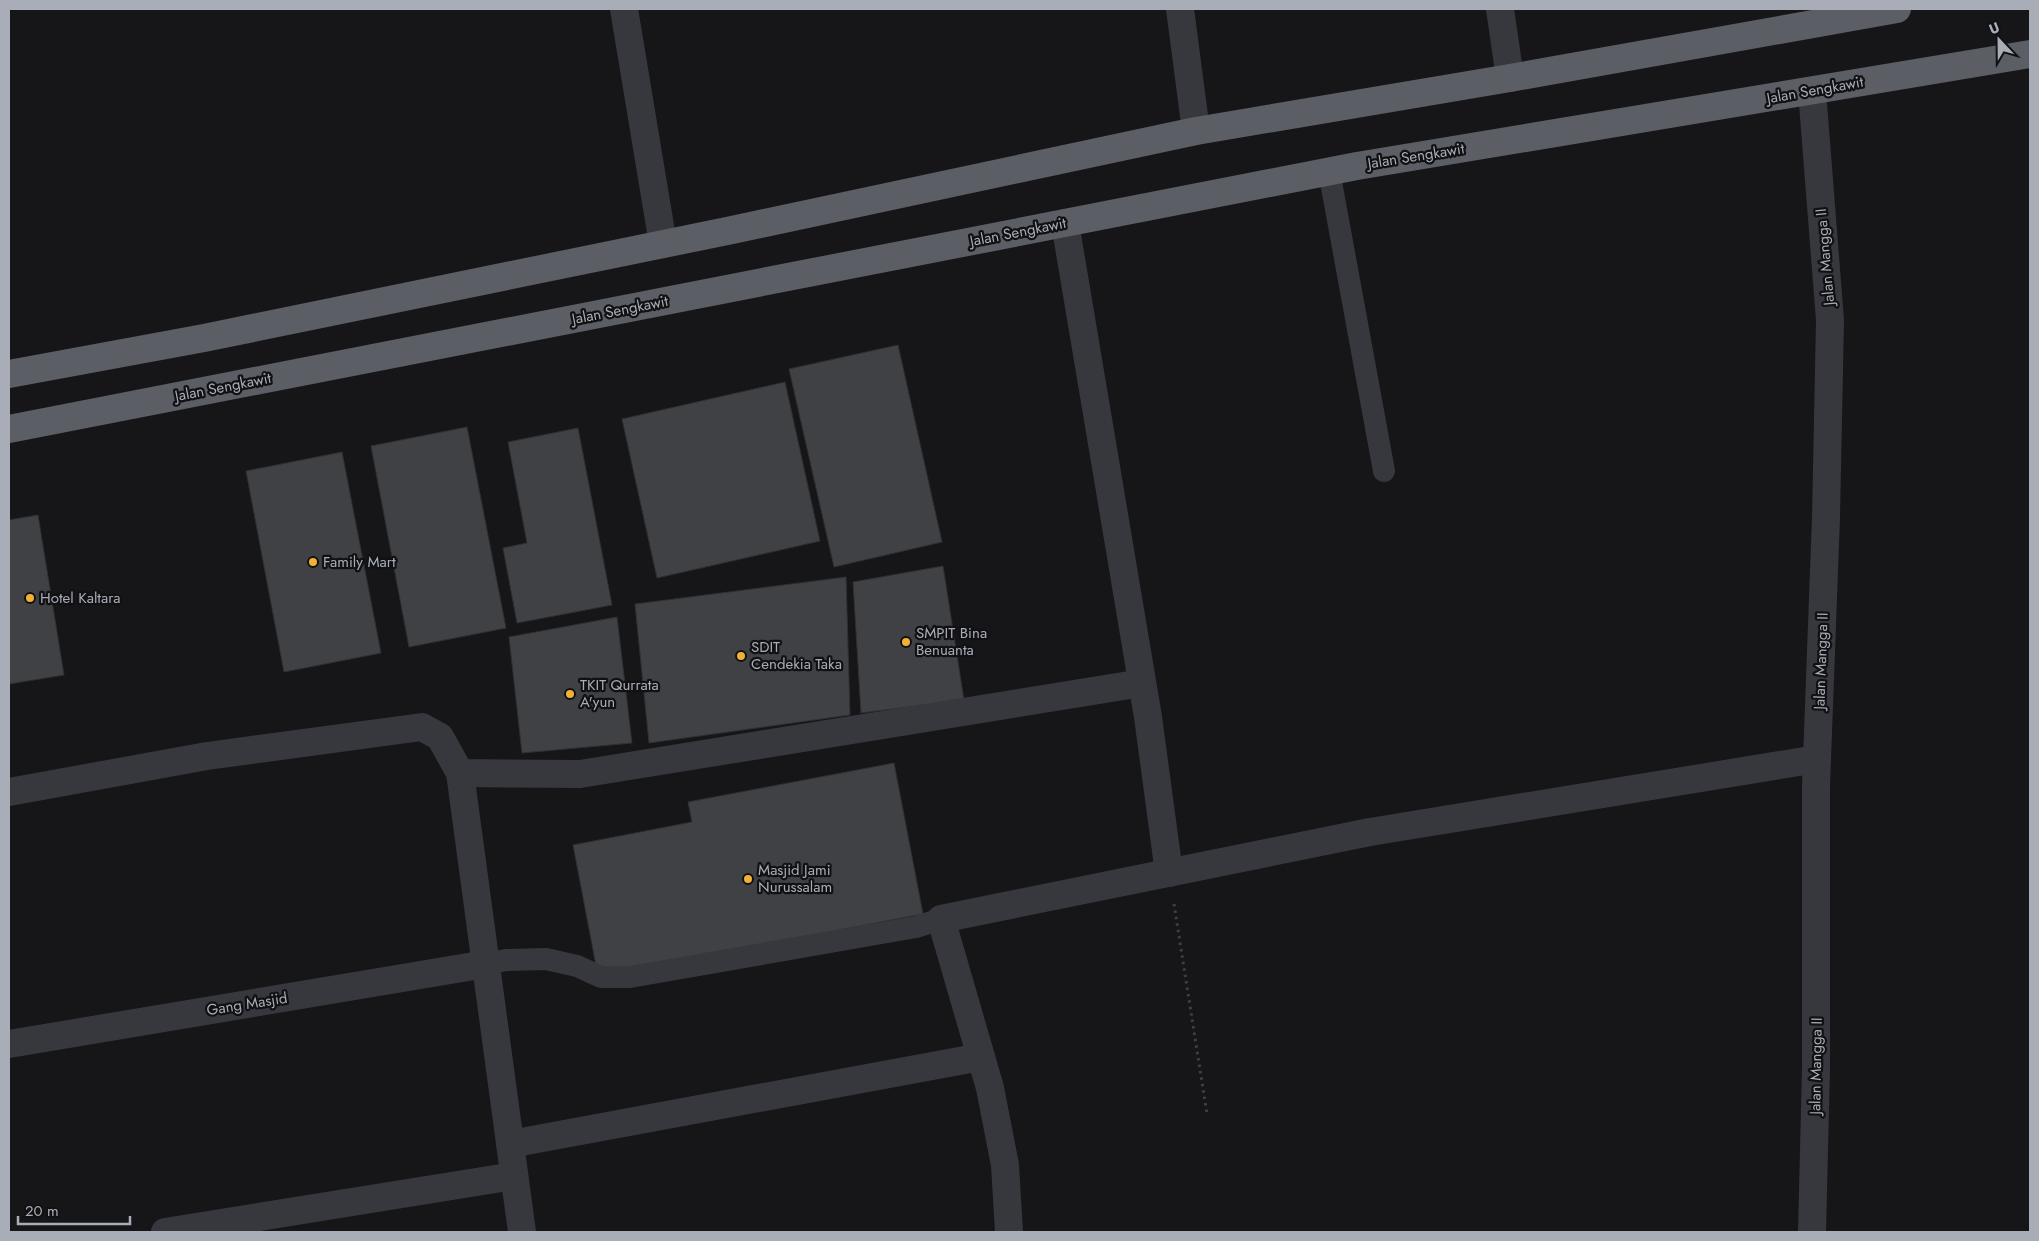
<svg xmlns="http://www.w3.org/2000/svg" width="2039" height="1241" viewBox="0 0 2039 1241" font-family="Jost,sans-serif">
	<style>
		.building { fill: #404145; stroke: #303034 }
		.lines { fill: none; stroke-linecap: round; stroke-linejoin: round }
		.path { stroke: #3d3f44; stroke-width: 3; stroke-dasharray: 2.5 4; stroke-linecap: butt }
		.service { stroke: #37383d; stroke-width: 22 }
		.minor { stroke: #37383d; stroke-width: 28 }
		.trunk { stroke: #5b5e65; stroke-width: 28 }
		.poi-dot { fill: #f2b134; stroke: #111113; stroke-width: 2 }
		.labels { text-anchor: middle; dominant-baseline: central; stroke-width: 4.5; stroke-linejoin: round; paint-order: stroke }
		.street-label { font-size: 15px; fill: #a8adb8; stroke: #111113 }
		.poi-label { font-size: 15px; fill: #a8adb8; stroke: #111113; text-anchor: start }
	</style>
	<rect width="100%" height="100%" fill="#161618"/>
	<g class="building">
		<path d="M 898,345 L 942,542 L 834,567 L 789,369 Z"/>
		<path d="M 785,382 L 820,541 L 657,578 L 622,419 Z"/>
		<path d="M 467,427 L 506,628 L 409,647 L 371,446 Z"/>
		<path d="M 578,428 L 612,605 L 517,623 L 503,548 L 527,543 L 508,442 Z"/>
		<path d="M 342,452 L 381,653 L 284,672 L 246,471 Z"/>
		<path d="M 38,515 L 64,675 L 9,684 L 9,520 Z"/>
		<path d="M 943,566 L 964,700 L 861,713 L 853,582 Z"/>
		<path d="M 846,577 L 850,715 L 649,743 L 635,604 Z"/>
		<path d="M 617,617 L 632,743 L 522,753 L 509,637 Z"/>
		<path d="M 894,763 L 923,914 L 598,976 L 573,845 L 692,822 L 688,802 Z"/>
	</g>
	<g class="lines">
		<path class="path" d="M 1174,904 L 1207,1114"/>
		<g class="service">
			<path d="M 1329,171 L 1384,471"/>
			<path d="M 486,964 L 506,960 L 546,959 L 577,966 L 601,977 L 630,977 L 916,927 L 941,919"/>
		</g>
		<g class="minor">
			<path d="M 624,9 L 663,244"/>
			<path d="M 1180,9 L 1196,131"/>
			<path d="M 1500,9 L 1510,78"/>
			<path d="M 1065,223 L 1148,717 L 1169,873"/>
			<path d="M 460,773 L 522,1232"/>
			<path d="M 9,792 L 207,756 L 422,727 L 440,737 L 460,773 L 580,774 L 1142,683"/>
			<path d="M 9,1044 L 486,964"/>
			<path d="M 510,1144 L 981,1057"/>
			<path d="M 165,1232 L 514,1176"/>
			<path d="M 1009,1232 L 1005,1165 L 990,1088 L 941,919 L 1370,832 L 1817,759"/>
			<path d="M 1812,1232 L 1816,1068 L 1816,786 L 1826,517 L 1830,320 L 1812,91"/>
		</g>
		<g class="trunk">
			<path d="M 9,374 L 204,338 L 732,230 L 1196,131 L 1510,78 L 1897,9"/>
			<path d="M 9,429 L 1357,166 L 2030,54"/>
		</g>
	</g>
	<g class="poi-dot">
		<circle cx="313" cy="562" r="5"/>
		<circle cx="30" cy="598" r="5"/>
		<circle cx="906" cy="642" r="5"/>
		<circle cx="741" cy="656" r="5"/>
		<circle cx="570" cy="694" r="5"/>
		<circle cx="748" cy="879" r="5"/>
	</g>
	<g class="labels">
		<g class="street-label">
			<text transform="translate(1815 90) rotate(-10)">Jalan Sengkawit</text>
			<text transform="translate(1416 156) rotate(-9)">Jalan Sengkawit</text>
			<text transform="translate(1018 232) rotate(-11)">Jalan Sengkawit</text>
			<text transform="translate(1825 257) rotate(-95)">Jalan Mangga II</text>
			<text transform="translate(620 310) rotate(-11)">Jalan Sengkawit</text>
			<text transform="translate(223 387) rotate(-11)">Jalan Sengkawit</text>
			<text transform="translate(1821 661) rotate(-88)">Jalan Mangga II</text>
			<text transform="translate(247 1004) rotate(-9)">Gang Masjid</text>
			<text transform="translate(1816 1066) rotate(-89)">Jalan Mangga II</text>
		</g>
		<g class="poi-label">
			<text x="323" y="562">Family Mart</text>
			<text x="40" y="598">Hotel Kaltara</text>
			<text x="916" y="633">SMPIT Bina<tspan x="916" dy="17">Benuanta</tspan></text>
			<text x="751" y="647">SDIT<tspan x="751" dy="17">Cendekia Taka</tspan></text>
			<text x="580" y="685">TKIT Qurrata<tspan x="580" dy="17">A'yun</tspan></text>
			<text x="758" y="870">Masjid Jami<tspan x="758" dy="17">Nurussalam</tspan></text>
		</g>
	</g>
	<rect width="2039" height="1241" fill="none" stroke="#a8adb8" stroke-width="20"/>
	<g transform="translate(1999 40) rotate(338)" stroke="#111113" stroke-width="4" paint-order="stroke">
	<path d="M0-4L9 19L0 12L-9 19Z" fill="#a8adb8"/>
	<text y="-8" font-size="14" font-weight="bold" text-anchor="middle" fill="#a8adb8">U</text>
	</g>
	<path d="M18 1216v8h112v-8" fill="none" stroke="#a8adb8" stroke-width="2.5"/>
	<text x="25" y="1216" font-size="15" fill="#a8adb8" stroke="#111113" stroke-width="4" paint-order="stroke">20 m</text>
</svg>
